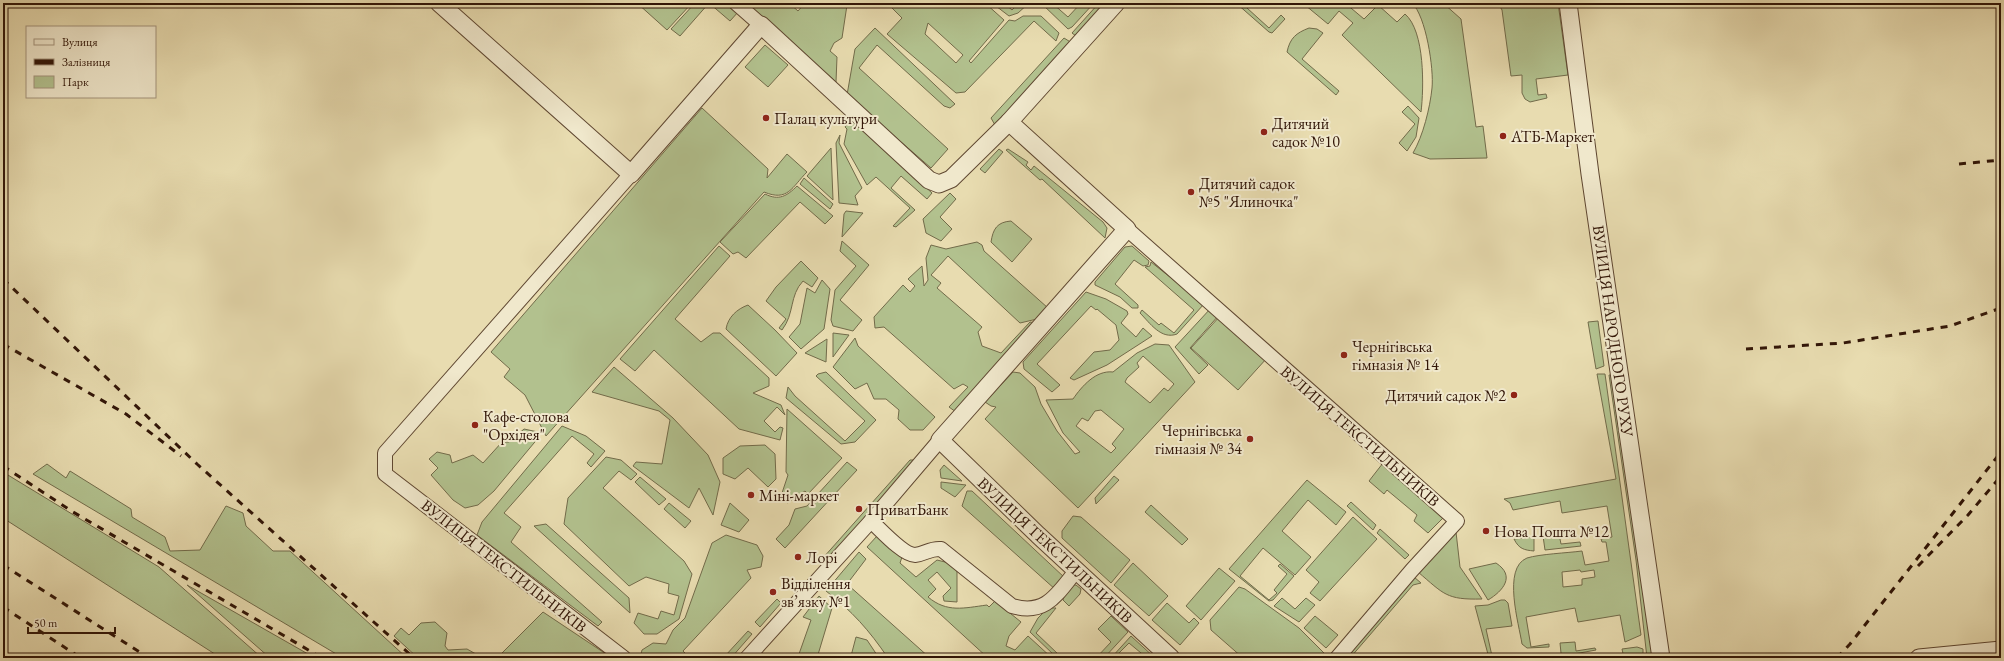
<svg xmlns="http://www.w3.org/2000/svg" width="2004" height="661" viewBox="0 0 2004 661" font-family="'EB Garamond',serif">
	<style>
		.green { fill: #b2c18e; stroke: #726b4a; fill-rule: evenodd }
		.lines { fill: none; stroke-linecap: round; stroke-linejoin: round }
		.minor-casing { stroke: #5f4731; stroke-width: 16 }
		.tertiary-casing { stroke: #5f4731; stroke-width: 19 }
		.minor { stroke: #f0e8cc; stroke-width: 14 }
		.tertiary { stroke: #f0e8cc; stroke-width: 17 }
		.rail { stroke: #311507; stroke-width: 3; stroke-dasharray: 7 7; stroke-linecap: butt }
		.poi-dot { fill: #8f2418; stroke: #f0e8cc; stroke-width: 1.5 }
		.labels { text-anchor: middle; dominant-baseline: central; stroke-width: 4; stroke-linejoin: round; paint-order: stroke }
		.poi-label { font-size: 16px; fill: #311507; stroke: #f0e8cc; text-anchor: start }
		.street-label { font-size: 16px; fill: #311507; stroke: #f0e8cc }
	</style>
	<rect width="100%" height="100%" fill="#e8dcb0"/>
	<filter id="stains"><feTurbulence type="fractalNoise" baseFrequency=".005" numOctaves="4"/><feColorMatrix values="0 0 0 0 .2 0 0 0 0 .09 0 0 0 0 .02 0 0 0 .5 -.17"/></filter>
	<radialGradient id="worn" r=".72"><stop offset=".6" stop-color="#630" stop-opacity="0"/><stop offset="1" stop-color="#630" stop-opacity=".3"/></radialGradient>
	<g class="green">
		<path d="M 637,3 L 692,3 L 667,30 Z"/>
		<path d="M 695,3 L 731,3 L 739,11 L 730,21 L 709,3 L 680,36 L 671,29 Z"/>
		<path d="M 747,3 L 789,3 L 798,11 L 805,3 L 844,3 L 847,5 L 842,38 L 834,43 L 830,51 L 837,57 L 836,82 Z"/>
		<path d="M 887,3 L 985,3 L 1004,20 L 969,61 L 971,63 L 1009,20 L 1015,21 L 1023,16 L 1041,16 L 1059,33 L 1056,41 L 1034,21 L 965,92 L 956,93 L 887,34 L 902,18 ZM 928,23 L 963,55 L 956,63 L 925,34 Z"/>
		<path d="M 992,3 L 1004,3 L 1012,10 L 1019,3 L 1029,3 L 1018,13 L 1009,16 Z"/>
		<path d="M 1041,3 L 1052,3 L 1068,17 L 1081,3 L 1094,3 L 1072,27 L 1068,29 Z"/>
		<path d="M 1099,3 L 1110,3 L 1076,36 L 1072,33 Z"/>
		<path d="M 1236,3 L 1252,3 L 1247,8 L 1269,28 L 1281,15 L 1285,19 L 1272,33 L 1269,32 Z"/>
		<path d="M 1307,3 L 1345,3 L 1364,19 L 1378,5 L 1397,22 L 1405,14 C 1425,31 1424,88 1421,112 L 1342,35 L 1353,23 L 1339,11 L 1328,24 L 1305,5 Z"/>
		<path d="M 1412,3 L 1443,3 L 1461,19 L 1476,127 L 1483,126 L 1487,158 L 1430,159 L 1413,153 C 1423,136 1430,108 1432,88 C 1434,69 1426,16 1412,3 Z"/>
		<path d="M 1498,3 L 1558,3 L 1568,75 L 1536,79 L 1538,95 L 1546,94 L 1547,98 L 1530,102 L 1525,99 L 1522,93 L 1522,75 L 1511,76 L 1502,10 Z"/>
		<path d="M 875,28 L 955,104 L 950,108 L 944,106 L 877,45 L 859,68 L 948,149 L 931,168 L 847,95 L 855,49 Z"/>
		<path d="M 1309,28 L 1317,29 L 1323,33 L 1302,59 L 1339,91 L 1336,95 L 1287,52 C 1290,38 1296,33 1309,28 Z"/>
		<path d="M 1064,38 L 1072,43 L 995,125 L 991,118 Z"/>
		<path d="M 765,45 L 788,65 L 768,87 L 745,67 Z"/>
		<path d="M 1408,106 L 1419,118 L 1416,137 L 1407,151 L 1399,143 L 1415,124 L 1402,112 Z"/>
		<path d="M 702,108 L 768,169 L 767,178 L 787,154 L 807,172 C 792,187 788,202 764,192 L 546,436 L 525,395 L 504,377 L 510,369 L 491,352 Z"/>
		<path d="M 851,119 L 932,193 L 927,199 L 901,176 L 891,188 L 915,210 L 896,227 L 893,226 L 910,208 L 876,177 L 867,185 L 844,144 L 847,129 L 845,127 Z"/>
		<path d="M 840,135 L 839,143 L 862,188 L 855,196 L 858,205 L 839,203 L 836,143 Z"/>
		<path d="M 831,148 L 833,200 L 807,176 Z"/>
		<path d="M 999,149 L 1003,152 L 985,173 L 980,169 Z"/>
		<path d="M 1008,149 L 1028,162 L 1026,165 L 1031,170 L 1034,166 L 1103,222 L 1107,228 L 1105,238 L 1042,179 L 1040,180 L 1006,150 Z"/>
		<path d="M 804,178 L 833,204 L 830,209 L 800,184 Z"/>
		<path d="M 797,186 L 833,216 L 825,224 L 800,202 L 746,258 L 738,252 L 733,254 L 720,242 L 765,194 C 779,201 787,196 797,186 Z"/>
		<path d="M 950,193 L 956,199 L 940,217 L 952,229 L 941,241 L 926,233 L 923,219 Z"/>
		<path d="M 846,211 L 863,213 L 842,237 L 844,214 Z"/>
		<path d="M 1011,221 L 1032,239 L 1012,262 L 991,242 C 993,229 997,222 1011,221 Z"/>
		<path d="M 842,241 L 869,265 L 840,300 L 862,320 L 853,331 L 833,326 L 831,320 L 835,290 L 856,266 L 840,251 Z"/>
		<path d="M 977,242 L 982,245 L 984,251 L 1048,308 L 1037,319 L 1020,323 L 948,256 L 931,275 L 941,283 L 937,288 L 982,327 L 978,332 L 982,346 L 1001,353 L 1030,322 L 1036,323 L 956,412 L 949,407 L 968,387 L 963,384 L 954,389 L 884,327 L 875,328 L 874,317 L 903,285 L 910,292 L 915,286 L 908,279 L 922,266 L 924,286 L 928,280 L 926,258 L 931,245 L 946,249 Z"/>
		<path d="M 719,246 L 730,256 L 675,319 L 701,342 L 713,333 L 720,333 L 769,378 L 769,386 L 753,393 L 781,405 L 785,415 L 777,407 L 764,421 L 775,432 L 780,427 L 783,428 L 780,440 L 739,429 L 654,350 L 635,371 L 620,359 Z"/>
		<path d="M 1132,246 L 1149,261 L 1148,265 L 1143,266 L 1134,260 L 1115,284 L 1138,305 L 1138,308 L 1132,308 L 1120,297 L 1095,285 L 1095,282 L 1125,247 Z"/>
		<path d="M 801,261 L 818,278 L 812,287 L 803,281 C 789,296 795,313 782,330 L 779,328 L 786,319 L 766,301 L 776,287 Z"/>
		<path d="M 1151,262 L 1204,304 L 1177,334 C 1161,340 1150,323 1140,313 L 1142,310 L 1159,325 L 1161,323 L 1174,333 L 1194,310 L 1145,267 L 1150,266 Z"/>
		<path d="M 822,280 L 830,289 L 824,329 L 801,349 L 789,337 L 800,324 L 807,288 L 815,293 Z"/>
		<path d="M 1086,292 L 1106,299 L 1127,311 L 1128,314 L 1121,323 L 1136,337 L 1143,328 L 1152,336 L 1107,365 L 1074,380 L 1070,378 L 1094,352 L 1110,350 L 1119,340 L 1116,325 L 1097,309 L 1096,310 L 1091,306 L 1037,364 L 1060,385 L 1052,392 L 1024,369 L 1023,362 Z"/>
		<path d="M 748,305 L 775,330 L 797,353 L 776,376 L 726,329 C 728,317 737,309 748,305 Z"/>
		<path d="M 1211,308 L 1219,315 L 1190,348 L 1208,365 L 1199,374 L 1175,347 Z"/>
		<path d="M 1220,316 L 1267,358 L 1238,390 L 1191,348 Z"/>
		<path d="M 1598,321 L 1604,366 L 1596,369 L 1588,322 Z"/>
		<path d="M 833,333 L 849,335 L 833,357 Z"/>
		<path d="M 855,338 L 858,346 L 935,417 L 923,430 L 910,430 L 898,419 L 899,410 L 886,399 L 874,399 L 867,383 L 855,389 L 833,367 Z"/>
		<path d="M 827,339 L 826,362 L 805,353 Z"/>
		<path d="M 1155,344 L 1169,345 L 1195,382 L 1078,508 L 985,419 L 996,407 L 991,406 L 985,402 L 1013,372 L 1020,373 L 1035,387 L 1041,404 L 1057,431 L 1075,454 L 1080,452 L 1063,433 L 1046,400 L 1073,399 C 1082,386 1096,370 1113,372 L 1137,353 ZM 1143,356 L 1174,384 L 1168,391 L 1164,388 L 1150,403 L 1125,382 L 1127,378 L 1139,367 L 1137,363 ZM 1101,410 L 1124,429 L 1112,444 L 1116,448 L 1111,453 L 1076,426 L 1082,418 L 1088,421 L 1095,411 Z"/>
		<path d="M 614,367 L 673,418 L 708,455 L 720,482 L 713,515 L 699,488 L 689,508 L 633,466 L 636,462 L 662,464 L 670,420 L 659,411 L 592,392 Z"/>
		<path d="M 826,372 L 876,420 L 855,442 L 841,444 L 786,398 L 788,387 L 795,396 L 845,441 L 865,421 L 816,376 L 818,374 Z"/>
		<path d="M 1597,374 L 1605,374 L 1641,635 L 1625,642 L 1620,615 L 1578,622 L 1575,608 L 1526,617 L 1531,647 L 1549,644 L 1549,647 L 1527,648 L 1522,644 C 1519,624 1502,568 1527,558 C 1540,554 1567,553 1582,551 L 1585,565 L 1609,561 L 1606,542 L 1602,542 L 1601,539 L 1612,537 L 1607,506 L 1562,513 L 1560,501 L 1513,510 L 1510,503 L 1504,499 L 1616,479 ZM 1580,570 L 1581,572 L 1594,570 L 1595,577 L 1582,579 L 1582,585 L 1563,587 L 1562,572 Z"/>
		<path d="M 1609,375 L 1614,375 L 1654,658 L 1647,658 L 1636,560 Z"/>
		<path d="M 787,409 L 842,458 L 808,494 L 805,491 L 787,503 L 781,496 L 788,475 L 786,472 Z"/>
		<path d="M 562,426 L 586,436 L 605,451 L 591,467 L 587,463 L 594,454 L 572,436 L 504,513 L 521,527 L 511,542 L 602,622 L 598,626 L 477,535 L 482,522 Z"/>
		<path d="M 524,429 L 538,432 L 539,437 L 494,491 L 478,505 L 465,508 L 453,500 L 431,475 L 438,468 L 429,459 L 437,452 L 450,455 L 452,463 L 473,455 L 483,463 L 502,442 L 509,442 Z"/>
		<path d="M 765,445 L 775,454 L 776,479 L 768,487 L 748,468 L 735,479 L 723,474 L 723,458 L 740,446 Z"/>
		<path d="M 606,457 L 621,460 L 637,474 L 631,480 L 619,471 L 603,488 L 684,561 L 692,574 L 679,619 L 657,634 L 644,634 L 634,623 L 638,613 L 658,619 L 661,611 L 674,615 L 679,596 L 668,593 L 669,584 L 646,577 L 629,586 L 564,524 L 568,498 Z"/>
		<path d="M 910,460 L 914,460 L 914,465 L 824,563 L 823,558 Z"/>
		<path d="M 847,462 L 857,470 L 785,548 L 776,539 L 789,525 L 795,509 L 807,506 Z"/>
		<path d="M 1383,463 L 1444,517 L 1428,533 L 1414,521 L 1417,515 L 1387,490 L 1384,494 L 1369,481 Z"/>
		<path d="M 47,464 L 66,478 L 70,471 L 131,509 L 132,517 L 165,537 L 170,551 L 200,550 L 226,506 L 243,513 L 246,526 L 273,551 L 290,551 L 407,658 L 343,658 L 33,474 Z"/>
		<path d="M 944,465 L 962,481 L 941,478 L 940,470 Z"/>
		<path d="M 3,472 L 159,567 L 262,658 L 221,658 L 3,518 Z"/>
		<path d="M 1114,476 L 1119,480 L 1096,504 L 1095,498 Z"/>
		<path d="M 640,477 L 666,499 L 659,505 L 635,482 Z"/>
		<path d="M 1307,480 L 1346,512 L 1336,525 L 1308,500 L 1282,531 L 1311,557 L 1295,575 L 1263,548 L 1240,576 L 1269,600 L 1277,593 L 1274,590 L 1287,574 L 1278,566 L 1280,564 L 1294,576 L 1273,600 L 1269,601 L 1229,569 Z"/>
		<path d="M 941,482 L 966,485 L 955,497 L 941,488 Z"/>
		<path d="M 967,491 L 972,491 L 1065,578 L 1056,590 L 962,506 Z"/>
		<path d="M 1351,502 L 1376,525 L 1373,530 L 1347,506 Z"/>
		<path d="M 669,503 L 691,521 L 685,528 L 664,509 Z"/>
		<path d="M 730,503 L 749,520 L 739,532 L 721,525 Z"/>
		<path d="M 1151,505 L 1188,539 L 1182,545 L 1145,512 Z"/>
		<path d="M 1073,516 L 1081,517 L 1130,560 L 1111,583 L 1062,538 L 1062,531 Z"/>
		<path d="M 1353,517 L 1377,539 L 1320,601 L 1310,593 L 1319,582 L 1306,570 Z"/>
		<path d="M 546,524 L 629,598 L 630,613 L 534,526 Z"/>
		<path d="M 1380,529 L 1409,555 L 1405,559 L 1377,533 Z"/>
		<path d="M 1456,532 L 1460,567 L 1482,599 C 1446,600 1444,594 1418,572 Z"/>
		<path d="M 1559,534 L 1561,544 L 1580,542 L 1581,546 L 1545,550 L 1543,536 Z"/>
		<path d="M 726,535 L 757,545 L 763,556 L 761,567 L 747,570 L 751,578 L 683,651 L 690,658 L 640,658 L 642,650 L 653,643 L 666,644 L 673,630 L 685,618 L 712,543 Z"/>
		<path d="M 877,536 L 903,554 L 900,563 L 916,577 L 937,560 L 957,565 L 957,602 L 944,601 L 943,596 L 951,588 L 937,572 L 928,580 L 936,589 L 928,597 C 947,613 964,608 987,605 L 989,607 L 995,601 L 1021,622 L 1009,636 L 1006,646 L 1015,650 L 1028,636 L 1052,658 L 988,658 L 867,547 Z"/>
		<path d="M 1534,537 L 1534,551 C 1524,550 1519,549 1514,539 Z"/>
		<path d="M 859,552 L 866,559 L 847,584 L 930,658 L 888,658 C 869,630 852,611 826,591 Z"/>
		<path d="M 1133,563 L 1168,596 L 1149,616 L 1114,585 Z"/>
		<path d="M 1496,563 C 1516,576 1503,591 1488,600 L 1469,569 Z"/>
		<path d="M 1219,568 L 1235,581 L 1201,620 L 1186,606 Z"/>
		<path d="M 1414,577 L 1421,583 L 1413,585 L 1350,658 L 1342,658 Z"/>
		<path d="M 187,585 L 315,658 L 270,658 Z"/>
		<path d="M 1071,585 L 1076,585 L 1081,589 L 1080,594 L 1069,606 L 1063,600 L 1065,592 Z"/>
		<path d="M 1239,587 L 1245,589 L 1299,628 L 1329,658 L 1243,658 L 1211,630 L 1210,620 Z"/>
		<path d="M 819,596 L 832,608 L 817,658 L 799,654 L 811,620 L 803,617 Z"/>
		<path d="M 1282,598 L 1295,609 L 1306,598 L 1315,605 L 1299,622 L 1274,606 Z"/>
		<path d="M 777,599 L 781,603 L 760,627 L 755,622 Z"/>
		<path d="M 1501,600 L 1505,600 L 1508,603 L 1512,626 L 1486,629 L 1492,656 C 1505,654 1540,651 1550,658 L 1489,658 L 1475,606 L 1488,605 Z"/>
		<path d="M 1167,603 L 1189,623 L 1194,618 L 1199,623 L 1180,645 L 1152,620 Z"/>
		<path d="M 1048,608 L 1056,608 L 1036,633 L 1058,654 L 1055,656 L 1030,632 L 1038,618 Z"/>
		<path d="M 543,612 L 612,658 L 497,658 Z"/>
		<path d="M 1111,616 L 1128,632 L 1104,658 L 1096,658 L 1111,642 L 1098,629 Z"/>
		<path d="M 1315,616 L 1338,635 L 1326,648 L 1304,628 Z"/>
		<path d="M 435,622 L 447,633 L 445,646 L 448,650 L 467,649 L 483,658 L 418,658 L 394,636 L 401,628 L 409,635 L 421,623 Z"/>
		<path d="M 748,631 L 752,634 L 731,658 L 728,658 L 725,656 Z"/>
		<path d="M 1131,636 L 1155,658 L 1147,658 L 1129,643 L 1114,658 L 1111,658 Z"/>
		<path d="M 856,637 L 867,640 L 879,658 L 838,658 L 838,655 L 848,658 L 851,656 Z"/>
		<path d="M 1575,642 L 1576,651 L 1595,648 L 1596,650 L 1563,656 L 1561,653 L 1560,643 Z"/>
		<path d="M 1637,647 L 1643,649 L 1643,658 L 1624,658 L 1622,649 Z"/>
	</g>
	<g class="lines">
		<defs>
			<g id="minor">
				<path d="M 736,3 L 761,25"/>
				<path d="M 1127,229 L 1457,521 L 1412,570 L 1337,658"/>
				<path d="M 871,521 C 880,529 903,555 915,555 C 925,554 930,548 941,549 L 1012,606 C 1046,616 1057,594 1076,571"/>
				<path d="M 624,658 L 385,474 L 385,453 L 631,174"/>
				<path d="M 747,658 L 871,521 L 940,440"/>
			</g>
			<g id="tertiary">
				<path d="M 439,3 L 631,174 L 761,25 L 929,180 L 939,184 L 951,179 L 1009,122 L 1116,3"/>
				<path d="M 1568,3 L 1590,174 L 1661,658"/>
				<path d="M 1009,122 L 1127,229 L 940,440 L 1038,535 L 1171,658"/>
				<path d="M 1919,658 L 2001,650"/>
			</g>
		</defs>
		<use href="#minor" class="minor-casing"/>
		<use href="#tertiary" class="tertiary-casing"/>
		<use href="#minor" class="minor"/>
		<use href="#tertiary" class="tertiary"/>
		<g class="rail">
			<path d="M 1959,164 L 2001,160"/>
			<path d="M 3,279 L 197,464 L 414,658"/>
			<path d="M 3,344 L 126,414 L 181,456"/>
			<path d="M 1746,349 L 1843,343 L 1950,326 L 2001,308"/>
			<path d="M 1998,379 L 2001,376"/>
			<path d="M 3,466 L 73,512 L 322,658"/>
			<path d="M 3,565 L 149,658"/>
			<path d="M 1918,566 L 1968,515 L 2001,476"/>
			<path d="M 3,607 L 81,658"/>
			<path d="M 1837,658 L 1850,644 L 2001,452"/>
		</g>
	</g>
	<g class="poi-dot">
		<circle cx="766" cy="118" r="4"/>
		<circle cx="1264" cy="132" r="4"/>
		<circle cx="1503" cy="136" r="4"/>
		<circle cx="1191" cy="192" r="4"/>
		<circle cx="1344" cy="355" r="4"/>
		<circle cx="1514" cy="395" r="4"/>
		<circle cx="475" cy="425" r="4"/>
		<circle cx="1250" cy="439" r="4"/>
		<circle cx="751" cy="495" r="4"/>
		<circle cx="859" cy="509" r="4"/>
		<circle cx="1486" cy="531" r="4"/>
		<circle cx="798" cy="557" r="4"/>
		<circle cx="773" cy="592" r="4"/>
	</g>
	<g class="labels">
		<g class="poi-label">
			<text x="774" y="118">Палац культури</text>
			<text x="1272" y="123">Дитячий<tspan x="1272" dy="18">садок №10</tspan></text>
			<text x="1511" y="136">АТБ-Маркет</text>
			<text x="1199" y="183">Дитячий садок<tspan x="1199" dy="18">№5 "Ялиночка"</tspan></text>
			<text x="1352" y="346">Чернігівська<tspan x="1352" dy="18">гімназія № 14</tspan></text>
			<text x="1506" y="395" text-anchor="end">Дитячий садок №2</text>
			<text x="483" y="416">Кафе-столова<tspan x="483" dy="18">"Орхідея"</tspan></text>
			<text x="1242" y="430" text-anchor="end">Чернігівська<tspan x="1242" dy="18">гімназія № 34</tspan></text>
			<text x="759" y="495">Міні-маркет</text>
			<text x="867" y="509">ПриватБанк</text>
			<text x="1494" y="531">Нова Пошта №12</text>
			<text x="806" y="557">Лорі</text>
			<text x="781" y="583">Відділення<tspan x="781" dy="18">зв’язку №1</tspan></text>
		</g>
		<g class="street-label">
			<text transform="translate(1613 331) rotate(82)">ВУЛИЦЯ НАРОДНОГО РУХУ</text>
			<text transform="translate(1360 436) rotate(41)">ВУЛИЦЯ ТЕКСТИЛЬНИКІВ</text>
			<text transform="translate(1055 550) rotate(43)">ВУЛИЦЯ ТЕКСТИЛЬНИКІВ</text>
			<text transform="translate(504 566) rotate(38)">ВУЛИЦЯ ТЕКСТИЛЬНИКІВ</text>
		</g>
	</g>
	<rect width="2004" height="661" fill="none" stroke="#e8dcb0" stroke-width="16"/>
	<rect x="4" y="4" width="1996" height="653" fill="none" stroke="#311507" stroke-width="2"/>
	<rect x="8" y="8" width="1988" height="645" fill="none" stroke="#311507"/>
	<rect x="26" y="26" width="130" height="72" fill="#f0e8cc" stroke="#a4947d"/>
	<rect x="34" y="39" width="20" height="6" fill="#f0e8cc" stroke="#a4947d"/>
	<text x="62" y="46" font-size="12" fill="#311507">Вулиця</text>
	<rect x="34" y="59" width="20" height="6" fill="#311507" stroke="#a4947d"/>
	<text x="62" y="66" font-size="12" fill="#311507">Залізниця</text>
	<rect x="34" y="76" width="20" height="12" fill="#b2c18e" stroke="#a4947d"/>
	<text x="62" y="86" font-size="12" fill="#311507">Парк</text>
	<path d="M28 627v6h87v-6" fill="none" stroke="#311507" stroke-width="2"/>
	<text x="34" y="627" font-size="12" fill="#311507" stroke="#f0e8cc" stroke-width="3" paint-order="stroke">50 m</text>
	<rect width="100%" height="100%" filter="url(#stains)"/>
	<rect width="100%" height="100%" fill="url(#worn)"/>
</svg>
